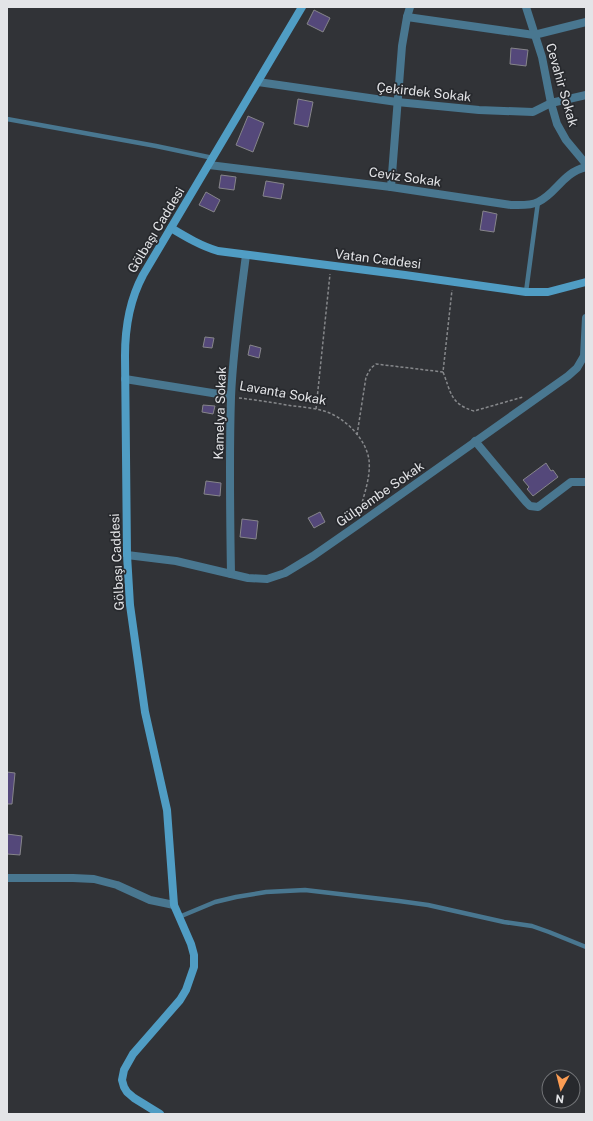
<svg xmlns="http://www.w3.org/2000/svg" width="593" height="1121" viewBox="0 0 593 1121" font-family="'Public Sans',sans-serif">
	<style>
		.building { fill: #54487a; stroke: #86858a }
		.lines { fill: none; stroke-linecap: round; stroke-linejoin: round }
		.path { stroke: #86888b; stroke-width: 1.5; stroke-dasharray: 3 2; stroke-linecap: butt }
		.lane { stroke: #497790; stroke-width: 4.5 }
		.street { stroke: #497790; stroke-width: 8 }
		.secondary { stroke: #509dc4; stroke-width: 8 }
		.labels { text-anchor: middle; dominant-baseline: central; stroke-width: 3.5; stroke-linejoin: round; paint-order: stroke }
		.street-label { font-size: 13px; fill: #e3e4e7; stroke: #27292d }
	</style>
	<rect width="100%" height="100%" fill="#313337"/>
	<g class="building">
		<path d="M 314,10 L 330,18 L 323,32 L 307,24 Z"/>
		<path d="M 511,48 L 528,50 L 526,66 L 510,64 Z"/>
		<path d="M 298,99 L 313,102 L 308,127 L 294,124 Z"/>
		<path d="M 248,116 L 264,123 L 253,152 L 236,145 Z"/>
		<path d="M 221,175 L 236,177 L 234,190 L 219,188 Z"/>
		<path d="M 266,181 L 284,184 L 281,199 L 263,196 Z"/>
		<path d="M 206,192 L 220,200 L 214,212 L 199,205 Z"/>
		<path d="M 483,211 L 497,214 L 494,232 L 480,230 Z"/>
		<path d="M 205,337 L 214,338 L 212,348 L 203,347 Z"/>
		<path d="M 250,345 L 261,348 L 259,358 L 248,355 Z"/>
		<path d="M 203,405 L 215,406 L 213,414 L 202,412 Z"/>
		<path d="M 546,463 L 551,471 L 553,470 L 558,477 L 533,496 L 527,489 L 529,487 L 523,480 Z"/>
		<path d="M 206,481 L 221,483 L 220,496 L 204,494 Z"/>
		<path d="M 320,512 L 325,522 L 314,528 L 308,518 Z"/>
		<path d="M 242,519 L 258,521 L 256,539 L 240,537 Z"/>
		<path d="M 7,772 L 15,773 L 12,804 L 7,804 Z"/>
		<path d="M 7,834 L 22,836 L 20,855 L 7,854 Z"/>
	</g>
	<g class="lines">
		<g class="path">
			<path d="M 443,372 C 451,392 450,404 474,411 L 523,397"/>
			<path d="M 239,398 C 257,400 275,403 293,406 C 303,407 314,408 324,411 C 344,417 366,438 369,460 C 371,478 363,497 359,514"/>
			<path d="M 316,409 L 330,274"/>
			<path d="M 357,435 L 366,377 L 371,368 L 376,364 L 443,372 L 452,290"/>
		</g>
		<g class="lane">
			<path d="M 7,119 L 156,146 L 213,158"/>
			<path d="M 526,292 L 538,202"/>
			<path d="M 179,917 L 215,902 L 236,897 L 266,892 L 305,890 L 399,901 L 428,905 L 504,922 L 532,926 L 549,932 L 586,947"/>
		</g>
		<g class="street">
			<path d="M 526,7 L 542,57 L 551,103 L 557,124 L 566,140 L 586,164"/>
			<path d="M 407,17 L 534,35 L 586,22"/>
			<path d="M 258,82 L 397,102 L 479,110 L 533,112 L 551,103 L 586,95"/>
			<path d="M 209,165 L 391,187 L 511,205 C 520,205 530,206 538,202 C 557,193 562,173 586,167"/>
			<path d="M 391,187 L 402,46 L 407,17 L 410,7"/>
			<path d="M 125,379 L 231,396"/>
			<path d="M 475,441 L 526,502 L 530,506 L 538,507 L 571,482 L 586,482"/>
			<path d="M 127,555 L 176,561 L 248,578 L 267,579 L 285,573 L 313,556 L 359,524 L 568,376 L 577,368 L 584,356 L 586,318"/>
			<path d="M 231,574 C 230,515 229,456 231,397 C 233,349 240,302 246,255"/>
			<path d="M 7,878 L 73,878 L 94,879 L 117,885 L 150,900 L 174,905"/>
		</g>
		<g class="secondary">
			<path d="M 171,228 C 186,237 201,246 218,251 L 405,275 L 526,292 L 548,292 L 586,282"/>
			<path d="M 160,1114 L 134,1098 L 127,1092 L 124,1087 L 122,1080 L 124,1070 L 133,1054 L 180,1000 L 186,990 L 194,967 L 194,955 L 191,944 L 174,905 L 167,810 L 145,712 L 130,605 L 127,555 L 125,356 C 125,328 129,301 143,275 L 302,7"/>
		</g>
	</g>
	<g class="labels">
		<g class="street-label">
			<text transform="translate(562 85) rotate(74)">Cevahir Sokak</text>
			<text transform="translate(424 92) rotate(6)">Çekirdek Sokak</text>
			<text transform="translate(405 177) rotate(8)">Ceviz Sokak</text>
			<text transform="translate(156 230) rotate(-59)">Gölbaşı Caddesi</text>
			<text transform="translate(378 259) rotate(7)">Vatan Caddesi</text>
			<text transform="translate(283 393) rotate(10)">Lavanta Sokak</text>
			<text transform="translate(220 413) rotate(-88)">Kamelya Sokak</text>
			<text transform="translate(380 494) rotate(-35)">Gülpembe Sokak</text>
			<text transform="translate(117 562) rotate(-93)">Gölbaşı Caddesi</text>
		</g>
	</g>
	<rect width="593" height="1121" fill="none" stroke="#e3e4e7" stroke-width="16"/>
	<g transform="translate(561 1089) rotate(187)"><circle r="19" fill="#27292d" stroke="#727477"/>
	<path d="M0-3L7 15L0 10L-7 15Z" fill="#fc9d54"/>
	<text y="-6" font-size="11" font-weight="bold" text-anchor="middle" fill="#e3e4e7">N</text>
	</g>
</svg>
